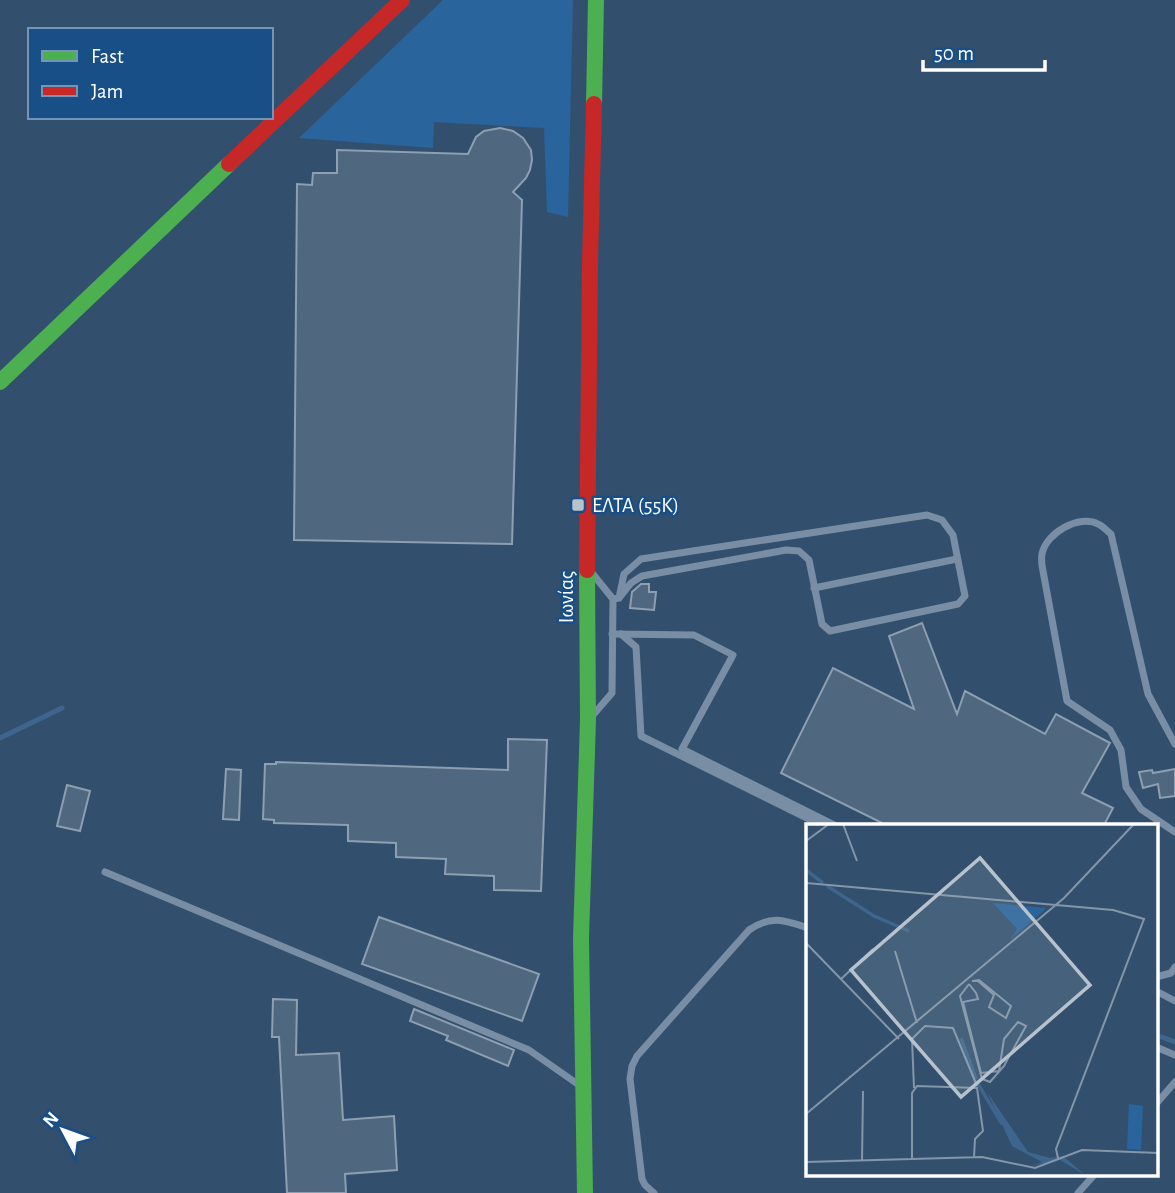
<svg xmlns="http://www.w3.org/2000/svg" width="1175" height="1193" viewBox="0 0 1175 1193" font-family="'Alegreya Sans',sans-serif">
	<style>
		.green { fill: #2a649d }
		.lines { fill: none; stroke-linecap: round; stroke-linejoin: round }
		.stream { stroke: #3e658d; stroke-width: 5 }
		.building { fill: #4f677f; stroke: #8d9fb1; stroke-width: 2 }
		.lane { stroke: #798ea4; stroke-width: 7 }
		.fast { stroke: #4caf50; stroke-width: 16 }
		.jam { stroke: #c62828; stroke-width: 16 }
		.poi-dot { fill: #b7c2cc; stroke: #194f87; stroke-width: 2.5 }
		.labels { text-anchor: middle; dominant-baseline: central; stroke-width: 5; stroke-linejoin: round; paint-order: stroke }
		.poi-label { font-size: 21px; fill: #fff; stroke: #194f87; text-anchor: start }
		.street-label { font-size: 21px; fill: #fff; stroke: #194f87 }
		.inset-river { fill: none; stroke: #3e658d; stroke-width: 3.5 }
		.inset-road { fill: none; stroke: #8496a8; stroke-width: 2 }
		.view { fill: #b7c2cc; fill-opacity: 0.15; stroke: #b7c2cc; stroke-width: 3.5 }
		.inset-edge { fill: none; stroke: #fff; stroke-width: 3.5 }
	</style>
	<rect width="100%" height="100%" fill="#32506e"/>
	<path class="green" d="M 443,0 L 573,0 L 568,217 L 547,212 L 544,128 L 434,122 L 433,148 L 299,138 Z"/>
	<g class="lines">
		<g class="stream">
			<path d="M 0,738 L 62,708"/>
			<path d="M 1156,1035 L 1175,1042"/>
		</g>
	</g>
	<g class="building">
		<path d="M 500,128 L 513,131 L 523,138 L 531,150 L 532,160 L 530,170 L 526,178 L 513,192 L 522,200 L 512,544 L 294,540 L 297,184 L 312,185 L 313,173 L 337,173 L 337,150 L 468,154 L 476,137 L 484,131 Z"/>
		<path d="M 641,584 L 649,584 L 649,592 L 656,592 L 654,610 L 630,608 L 632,592 Z"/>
		<path d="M 922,623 L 957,714 L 965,691 L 1045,734 L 1056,714 L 1110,743 L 1082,793 L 1113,808 L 1104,825 L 886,825 L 781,773 L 833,668 L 914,709 L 889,636 Z"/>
		<path d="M 508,739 L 547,740 L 541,891 L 494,890 L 494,876 L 445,874 L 446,859 L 396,857 L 396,843 L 348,841 L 348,825 L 274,823 L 274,820 L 263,819 L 265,764 L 276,764 L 276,762 L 508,770 Z"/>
		<path d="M 226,769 L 241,770 L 239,820 L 223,819 Z"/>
		<path d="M 1175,769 L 1175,796 L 1160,798 L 1158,784 L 1143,788 L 1139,772 L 1152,770 L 1153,773 Z"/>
		<path d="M 67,785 L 90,791 L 80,831 L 57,826 Z"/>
		<path d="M 379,917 L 539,974 L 522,1021 L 362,964 Z"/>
		<path d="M 273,999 L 297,1000 L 296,1055 L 339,1053 L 343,1120 L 394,1116 L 397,1170 L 345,1174 L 346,1193 L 287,1193 L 279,1037 L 272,1037 Z"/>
		<path d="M 414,1009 L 514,1050 L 508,1066 L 446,1040 L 448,1036 L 410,1021 Z"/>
	</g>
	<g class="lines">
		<g class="lane">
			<path d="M 592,573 L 613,599 L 612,693 L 593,715"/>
			<path d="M 814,588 L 957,559"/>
			<path d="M 613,599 L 619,598 L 631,583 L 642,576 L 786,550 L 799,551 L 809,560 L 822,624 L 830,631 L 958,604 L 965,596 L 953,535 L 942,520 L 927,515 L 641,559 L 624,574 L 619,598"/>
			<path d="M 612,634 L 694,635 L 733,655 L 682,749 L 834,825"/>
			<path d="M 621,634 L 636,647 L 641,736 L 821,825"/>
			<path d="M 1175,744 L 1148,694 L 1111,534 C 1107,531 1103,526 1098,524 C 1079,514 1046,533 1042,554 C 1041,559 1042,566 1043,571 L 1067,701 L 1110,730 L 1121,750 L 1126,787 L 1141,809 L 1175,832"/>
			<path d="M 105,872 L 529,1050 L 579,1085"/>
			<path d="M 1156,977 L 1171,973 L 1175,967"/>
			<path d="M 1156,991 L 1175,1001"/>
			<path d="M 1156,1047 L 1175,1055"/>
			<path d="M 1156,1104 L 1175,1082"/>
			<path d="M 654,1193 L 645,1185 L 642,1179 L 630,1079 L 632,1066 L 637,1056 L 749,930 C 771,915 784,920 808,928"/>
			<path d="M 1078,1193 L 1095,1174"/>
		</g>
		<g class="fast">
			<path d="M 594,104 L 596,0"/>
			<path d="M 0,382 L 229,164"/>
			<path d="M 585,1193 L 581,938 L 588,720 L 587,570"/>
		</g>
		<g class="jam">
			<path d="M 229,164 L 402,0"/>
			<path d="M 587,570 L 590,263 L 594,104"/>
		</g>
	</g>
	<rect class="poi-dot" x="571" y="498" width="14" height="14" rx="3.5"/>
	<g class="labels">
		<g class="poi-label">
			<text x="592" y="505">ΕΛΤΑ (55Κ)</text>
		</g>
		<g class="street-label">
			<text transform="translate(566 597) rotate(-90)">Ιωνίας</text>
		</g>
	</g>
	<g transform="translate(806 824)">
		<rect width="352" height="352" fill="#32506e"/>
		<path d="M 187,79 L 241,84 L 204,116 L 211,105 ZM 323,280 L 337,282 L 335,326 L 321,325 Z" fill="#2a649d"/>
		<path d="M 181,268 L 222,328 L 244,334 L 257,332 L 279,351 L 254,336 L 225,342 L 236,338 L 206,322 Z" fill="#3e658d"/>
		<path class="inset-river" d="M 0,46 L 17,59M 21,62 L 68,92 L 103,107M 155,214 L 170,255M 172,260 L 196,300"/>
		<path class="inset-road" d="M 37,0 L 51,37M 0,17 L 23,0M 0,59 L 307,86 L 338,95 L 250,325 L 252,334M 0,119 L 93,215M 89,127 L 111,199M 35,155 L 67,125M 167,156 L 167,157 L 172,157 L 188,171 L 183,183 L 200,194 L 205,182 L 173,156 L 167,157M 163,160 L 170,169 L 172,175 L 157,178 L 175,249 L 193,247 L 198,215 L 212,198 L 220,202 L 198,242 L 184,258 L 176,255 L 154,172 L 163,160M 108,264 L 106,215 L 119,202 L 147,204 L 171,262M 0,290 L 258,74 L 328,0M 106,336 L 106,269 L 111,262 L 171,264 L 177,307 L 169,315 L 168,333M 56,337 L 57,267M 0,338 L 176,333 L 229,344 L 276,326 L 352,329"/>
		<path class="view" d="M 174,34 L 284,161 L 155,273 L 45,146 Z"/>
		<rect width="352" height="352" class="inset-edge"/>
	</g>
	<rect x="28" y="28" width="245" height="91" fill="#194f87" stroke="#7595b7" stroke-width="2"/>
	<rect x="42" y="51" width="35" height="10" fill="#4caf50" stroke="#7595b7" stroke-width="2"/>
	<text x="91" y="63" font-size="21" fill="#ffffff">Fast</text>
	<rect x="42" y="86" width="35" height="10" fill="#c62828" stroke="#7595b7" stroke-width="2"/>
	<text x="91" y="98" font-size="21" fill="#ffffff">Jam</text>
	<g transform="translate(63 1130) rotate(311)" stroke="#194f87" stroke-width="5" paint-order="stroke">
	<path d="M0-5L12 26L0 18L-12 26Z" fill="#ffffff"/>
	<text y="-10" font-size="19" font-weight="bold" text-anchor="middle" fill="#ffffff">N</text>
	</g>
	<path d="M923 60v10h122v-10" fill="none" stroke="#ffffff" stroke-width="3.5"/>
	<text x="934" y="60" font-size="21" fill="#ffffff" stroke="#194f87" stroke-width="5" paint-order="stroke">50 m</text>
</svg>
